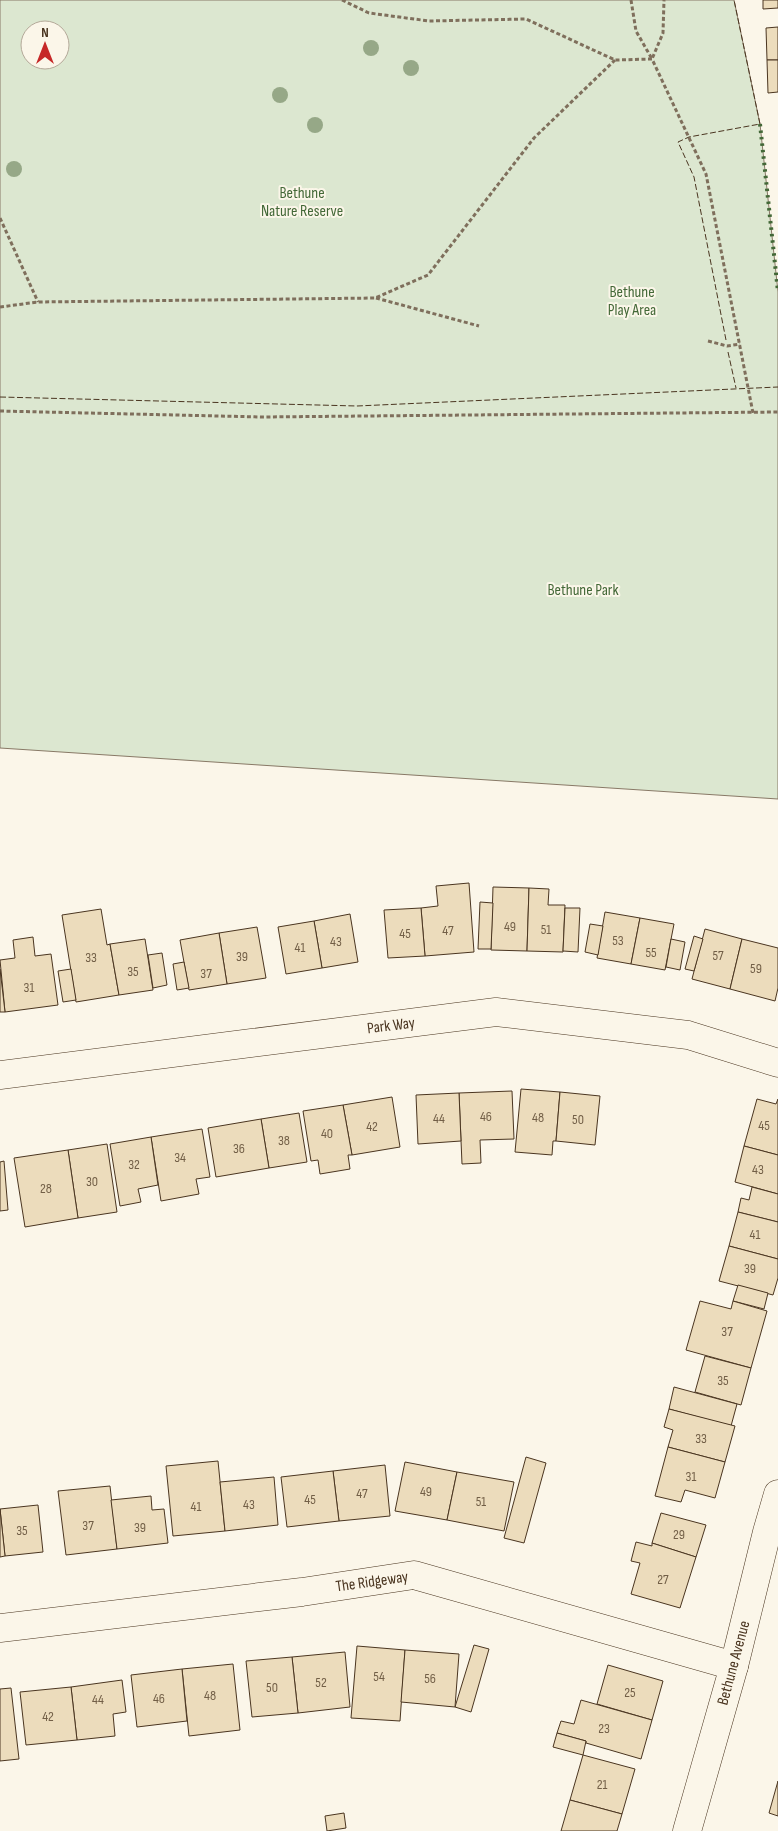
<svg xmlns="http://www.w3.org/2000/svg" width="778" height="1831" viewBox="0 0 778 1831" font-family="'Sofia Sans Condensed',sans-serif">
	<style>
		.green { fill: #dce7d0; stroke: #887966; fill-rule: evenodd }
		.building { fill: #ecdcbc; stroke: #4a3520 }
		.lines { fill: none; stroke-linecap: round; stroke-linejoin: round }
		.minor-casing { stroke: #4a3520; stroke-width: 29 }
		.path { stroke: #7f6f5c; stroke-width: 3; stroke-dasharray: 4 2.5; stroke-linecap: butt }
		.minor { stroke: #fbf6e9; stroke-width: 28 }
		.hedge { stroke: #436837; stroke-width: 4; stroke-dasharray: 2.5 4; stroke-linecap: butt }
		.fence { stroke: #4a3520; stroke-width: 1; stroke-dasharray: 6 2.5; stroke-linecap: butt }
		.tree { fill: #96a887 }
		.labels { text-anchor: middle; dominant-baseline: central; stroke-width: 4; stroke-linejoin: round; paint-order: stroke }
		.number-label { font-size: 14px; fill: #725f47 }
		.park-label { font-size: 16px; fill: #436837; stroke: #fbf6e9 }
		.street-label { font-size: 16px; fill: #4a3520; stroke: #fbf6e9 }
	</style>
	<rect width="100%" height="100%" fill="#fbf6e9"/>
	<path class="green" d="M 0,0 L 734,0 L 760,124 L 778,292 L 778,799 L 0,748 ZM 30,30 L 60,30 L 60,60 L 30,60 Z"/>
	<g class="building">
		<path d="M 763,0 L 778,0 L 778,8 L 763,9 Z"/>
		<path d="M 778,27 L 778,60 L 767,60 L 766,28 Z"/>
		<path d="M 767,60 L 778,60 L 778,92 L 768,93 Z"/>
		<path d="M 469,883 L 474,952 L 425,956 L 421,908 L 438,906 L 436,886 Z"/>
		<path d="M 493,887 L 529,888 L 527,951 L 491,950 Z"/>
		<path d="M 529,888 L 549,889 L 548,905 L 565,905 L 563,952 L 527,951 Z"/>
		<path d="M 480,902 L 493,903 L 491,949 L 478,949 Z"/>
		<path d="M 421,908 L 425,956 L 388,958 L 384,910 Z"/>
		<path d="M 565,908 L 580,908 L 578,952 L 563,951 Z"/>
		<path d="M 101,909 L 107,945 L 110,944 L 119,995 L 76,1002 L 62,915 Z"/>
		<path d="M 605,912 L 640,918 L 631,964 L 597,958 Z"/>
		<path d="M 350,914 L 358,962 L 322,968 L 314,921 Z"/>
		<path d="M 640,918 L 674,924 L 665,970 L 631,964 Z"/>
		<path d="M 314,921 L 322,968 L 286,974 L 278,927 Z"/>
		<path d="M 590,924 L 603,926 L 598,955 L 585,952 Z"/>
		<path d="M 257,927 L 266,978 L 227,984 L 219,933 Z"/>
		<path d="M 705,929 L 742,939 L 730,989 L 692,979 Z"/>
		<path d="M 219,933 L 227,984 L 189,990 L 180,940 Z"/>
		<path d="M 694,936 L 703,939 L 694,971 L 685,969 Z"/>
		<path d="M 33,937 L 35,956 L 51,954 L 58,1005 L 5,1012 L 0,960 L 15,958 L 13,940 Z"/>
		<path d="M 145,939 L 153,990 L 119,995 L 110,944 Z"/>
		<path d="M 671,939 L 685,942 L 680,970 L 666,967 Z"/>
		<path d="M 742,939 L 778,948 L 778,988 L 775,1001 L 730,989 Z"/>
		<path d="M 162,953 L 167,985 L 153,988 L 148,955 Z"/>
		<path d="M 184,962 L 189,988 L 177,990 L 173,964 Z"/>
		<path d="M 0,969 L 5,1012 L 0,1012 Z"/>
		<path d="M 71,969 L 76,1000 L 63,1002 L 58,971 Z"/>
		<path d="M 521,1089 L 560,1092 L 556,1141 L 553,1141 L 552,1155 L 515,1152 Z"/>
		<path d="M 512,1091 L 514,1139 L 480,1140 L 481,1163 L 462,1164 L 459,1093 Z"/>
		<path d="M 560,1092 L 600,1096 L 595,1145 L 556,1141 Z"/>
		<path d="M 459,1093 L 461,1141 L 418,1144 L 416,1095 Z"/>
		<path d="M 392,1097 L 400,1147 L 352,1155 L 343,1105 Z"/>
		<path d="M 757,1099 L 776,1104 L 778,1099 L 778,1155 L 744,1146 Z"/>
		<path d="M 343,1105 L 352,1155 L 348,1155 L 350,1169 L 320,1174 L 318,1160 L 311,1161 L 303,1111 Z"/>
		<path d="M 299,1113 L 307,1162 L 269,1168 L 261,1119 Z"/>
		<path d="M 261,1119 L 269,1168 L 216,1177 L 208,1128 Z"/>
		<path d="M 202,1129 L 210,1177 L 196,1179 L 199,1194 L 161,1201 L 151,1137 Z"/>
		<path d="M 151,1137 L 158,1185 L 138,1189 L 141,1202 L 120,1206 L 110,1144 Z"/>
		<path d="M 107,1144 L 117,1212 L 78,1218 L 68,1150 Z"/>
		<path d="M 744,1146 L 778,1155 L 778,1194 L 735,1182 Z"/>
		<path d="M 68,1150 L 78,1218 L 25,1227 L 14,1158 Z"/>
		<path d="M 4,1161 L 8,1210 L 0,1211 L 0,1162 Z"/>
		<path d="M 752,1187 L 778,1194 L 778,1222 L 738,1212 L 741,1198 L 749,1200 Z"/>
		<path d="M 738,1212 L 778,1222 L 778,1259 L 729,1246 Z"/>
		<path d="M 729,1246 L 778,1259 L 778,1278 L 773,1295 L 719,1281 Z"/>
		<path d="M 738,1285 L 768,1293 L 764,1309 L 733,1301 Z"/>
		<path d="M 700,1301 L 731,1309 L 733,1301 L 767,1311 L 751,1368 L 686,1350 Z"/>
		<path d="M 705,1356 L 751,1368 L 741,1405 L 695,1392 Z"/>
		<path d="M 674,1387 L 737,1404 L 731,1426 L 669,1409 Z"/>
		<path d="M 669,1409 L 735,1426 L 725,1462 L 668,1447 L 673,1430 L 664,1427 Z"/>
		<path d="M 668,1447 L 725,1462 L 715,1498 L 685,1490 L 681,1502 L 655,1496 Z"/>
		<path d="M 526,1457 L 546,1463 L 524,1543 L 504,1538 Z"/>
		<path d="M 218,1461 L 225,1531 L 173,1536 L 166,1466 Z"/>
		<path d="M 405,1462 L 457,1472 L 447,1520 L 395,1511 Z"/>
		<path d="M 385,1465 L 390,1516 L 339,1521 L 333,1471 Z"/>
		<path d="M 333,1471 L 339,1521 L 287,1527 L 281,1477 Z"/>
		<path d="M 457,1472 L 514,1482 L 504,1531 L 447,1520 Z"/>
		<path d="M 274,1477 L 278,1525 L 225,1531 L 220,1482 Z"/>
		<path d="M 110,1486 L 117,1549 L 66,1555 L 58,1491 Z"/>
		<path d="M 151,1496 L 152,1510 L 164,1509 L 168,1543 L 117,1549 L 111,1500 Z"/>
		<path d="M 38,1505 L 43,1552 L 5,1556 L 0,1509 Z"/>
		<path d="M 0,1509 L 5,1556 L 0,1557 Z"/>
		<path d="M 661,1513 L 706,1525 L 696,1557 L 652,1543 Z"/>
		<path d="M 636,1542 L 652,1546 L 652,1543 L 696,1557 L 680,1608 L 631,1594 L 640,1563 L 631,1561 Z"/>
		<path d="M 474,1645 L 489,1649 L 471,1712 L 455,1707 Z"/>
		<path d="M 357,1646 L 405,1650 L 400,1721 L 351,1718 Z"/>
		<path d="M 405,1650 L 459,1654 L 455,1707 L 401,1702 Z"/>
		<path d="M 345,1652 L 350,1707 L 298,1713 L 292,1657 Z"/>
		<path d="M 292,1657 L 298,1713 L 252,1717 L 246,1661 Z"/>
		<path d="M 233,1664 L 240,1730 L 189,1736 L 182,1669 Z"/>
		<path d="M 608,1665 L 663,1681 L 652,1720 L 597,1704 Z"/>
		<path d="M 182,1669 L 187,1721 L 137,1727 L 131,1675 Z"/>
		<path d="M 122,1680 L 126,1712 L 113,1714 L 115,1736 L 77,1740 L 71,1687 Z"/>
		<path d="M 71,1687 L 77,1740 L 26,1745 L 20,1692 Z"/>
		<path d="M 11,1688 L 19,1759 L 0,1761 L 0,1689 Z"/>
		<path d="M 581,1700 L 652,1720 L 641,1759 L 586,1743 L 586,1741 L 557,1733 L 561,1721 L 574,1724 Z"/>
		<path d="M 557,1733 L 586,1741 L 583,1755 L 553,1747 Z"/>
		<path d="M 583,1755 L 635,1769 L 622,1814 L 570,1800 Z"/>
		<path d="M 778,1781 L 778,1816 L 769,1813 Z"/>
		<path d="M 570,1800 L 622,1814 L 617,1831 L 561,1831 Z"/>
		<path d="M 344,1813 L 346,1828 L 327,1831 L 325,1816 Z"/>
	</g>
	<g class="lines">
		<defs>
			<g id="minor">
				<path d="M 0,1075 L 496,1012 L 688,1035 L 778,1063"/>
				<path d="M 0,1628 L 302,1592 L 414,1575 L 734,1666"/>
				<path d="M 687,1831 L 734,1666 L 767,1532 L 778,1494"/>
			</g>
		</defs>
		<use href="#minor" class="minor-casing"/>
		<g class="path">
			<path d="M 342,0 L 369,13 L 429,21 L 526,19 L 615,60 L 652,59 L 706,174 L 753,413"/>
			<path d="M 631,0 L 636,31 L 652,59 L 663,33 L 664,0"/>
			<path d="M 0,218 L 38,302"/>
			<path d="M 376,298 L 479,326"/>
			<path d="M 0,307 L 38,302 L 375,298 L 428,275 L 534,138 L 615,60"/>
			<path d="M 708,341 L 727,346 L 740,344"/>
			<path d="M 0,411 L 262,417 L 778,412"/>
		</g>
		<use href="#minor" class="minor"/>
		<path class="hedge" d="M 760,124 L 778,292"/>
		<g class="fence">
			<path d="M 726,340 L 694,177 L 678,142 L 689,137 L 760,124 L 734,0"/>
			<path d="M 728,352 L 736,388"/>
			<path d="M 0,397 L 357,406 L 778,387"/>
		</g>
	</g>
	<g class="tree">
		<circle cx="371" cy="48" r="8"/>
		<circle cx="411" cy="68" r="8"/>
		<circle cx="280" cy="95" r="8"/>
		<circle cx="315" cy="125" r="8"/>
		<circle cx="14" cy="169" r="8"/>
	</g>
	<g class="labels">
		<g class="number-label">
			<text x="510" y="926">49</text>
			<text x="546" y="929">51</text>
			<text x="448" y="930">47</text>
			<text x="405" y="933">45</text>
			<text x="618" y="940">53</text>
			<text x="336" y="941">43</text>
			<text x="300" y="947">41</text>
			<text x="651" y="952">55</text>
			<text x="718" y="955">57</text>
			<text x="242" y="956">39</text>
			<text x="91" y="957">33</text>
			<text x="756" y="968">59</text>
			<text x="133" y="971">35</text>
			<text x="206" y="973">37</text>
			<text x="29" y="987">31</text>
			<text x="486" y="1116">46</text>
			<text x="538" y="1117">48</text>
			<text x="439" y="1118">44</text>
			<text x="578" y="1119">50</text>
			<text x="764" y="1125">45</text>
			<text x="372" y="1126">42</text>
			<text x="327" y="1133">40</text>
			<text x="284" y="1140">38</text>
			<text x="239" y="1148">36</text>
			<text x="180" y="1157">34</text>
			<text x="134" y="1164">32</text>
			<text x="758" y="1169">43</text>
			<text x="92" y="1181">30</text>
			<text x="46" y="1188">28</text>
			<text x="755" y="1234">41</text>
			<text x="750" y="1268">39</text>
			<text x="727" y="1331">37</text>
			<text x="723" y="1380">35</text>
			<text x="701" y="1438">33</text>
			<text x="691" y="1476">31</text>
			<text x="426" y="1491">49</text>
			<text x="362" y="1493">47</text>
			<text x="310" y="1499">45</text>
			<text x="481" y="1501">51</text>
			<text x="249" y="1504">43</text>
			<text x="196" y="1506">41</text>
			<text x="88" y="1525">37</text>
			<text x="140" y="1527">39</text>
			<text x="22" y="1530">35</text>
			<text x="679" y="1534">29</text>
			<text x="663" y="1579">27</text>
			<text x="379" y="1676">54</text>
			<text x="430" y="1678">56</text>
			<text x="321" y="1682">52</text>
			<text x="272" y="1687">50</text>
			<text x="630" y="1692">25</text>
			<text x="210" y="1695">48</text>
			<text x="159" y="1698">46</text>
			<text x="98" y="1699">44</text>
			<text x="48" y="1716">42</text>
			<text x="604" y="1728">23</text>
			<text x="602" y="1784">21</text>
		</g>
		<g class="park-label">
			<text x="302" y="193">Bethune<tspan x="302" dy="18">Nature Reserve</tspan></text>
			<text x="632" y="292">Bethune<tspan x="632" dy="18">Play Area</tspan></text>
			<text x="583" y="590">Bethune Park</text>
		</g>
		<g class="street-label">
			<text transform="translate(391 1026) rotate(-7)">Park Way</text>
			<text transform="translate(372 1582) rotate(-8)">The Ridgeway</text>
			<text transform="translate(734 1663) rotate(-75)">Bethune Avenue</text>
		</g>
	</g>
	<g transform="translate(45 45)"><circle r="24" fill="#fbf6e9" stroke="#b4a999"/>
	<path d="M0-4L9 19L0 12L-9 19Z" fill="#c62828"/>
	<text y="-8" font-size="14" font-weight="bold" text-anchor="middle" fill="#4a3520">N</text>
	</g>
</svg>
